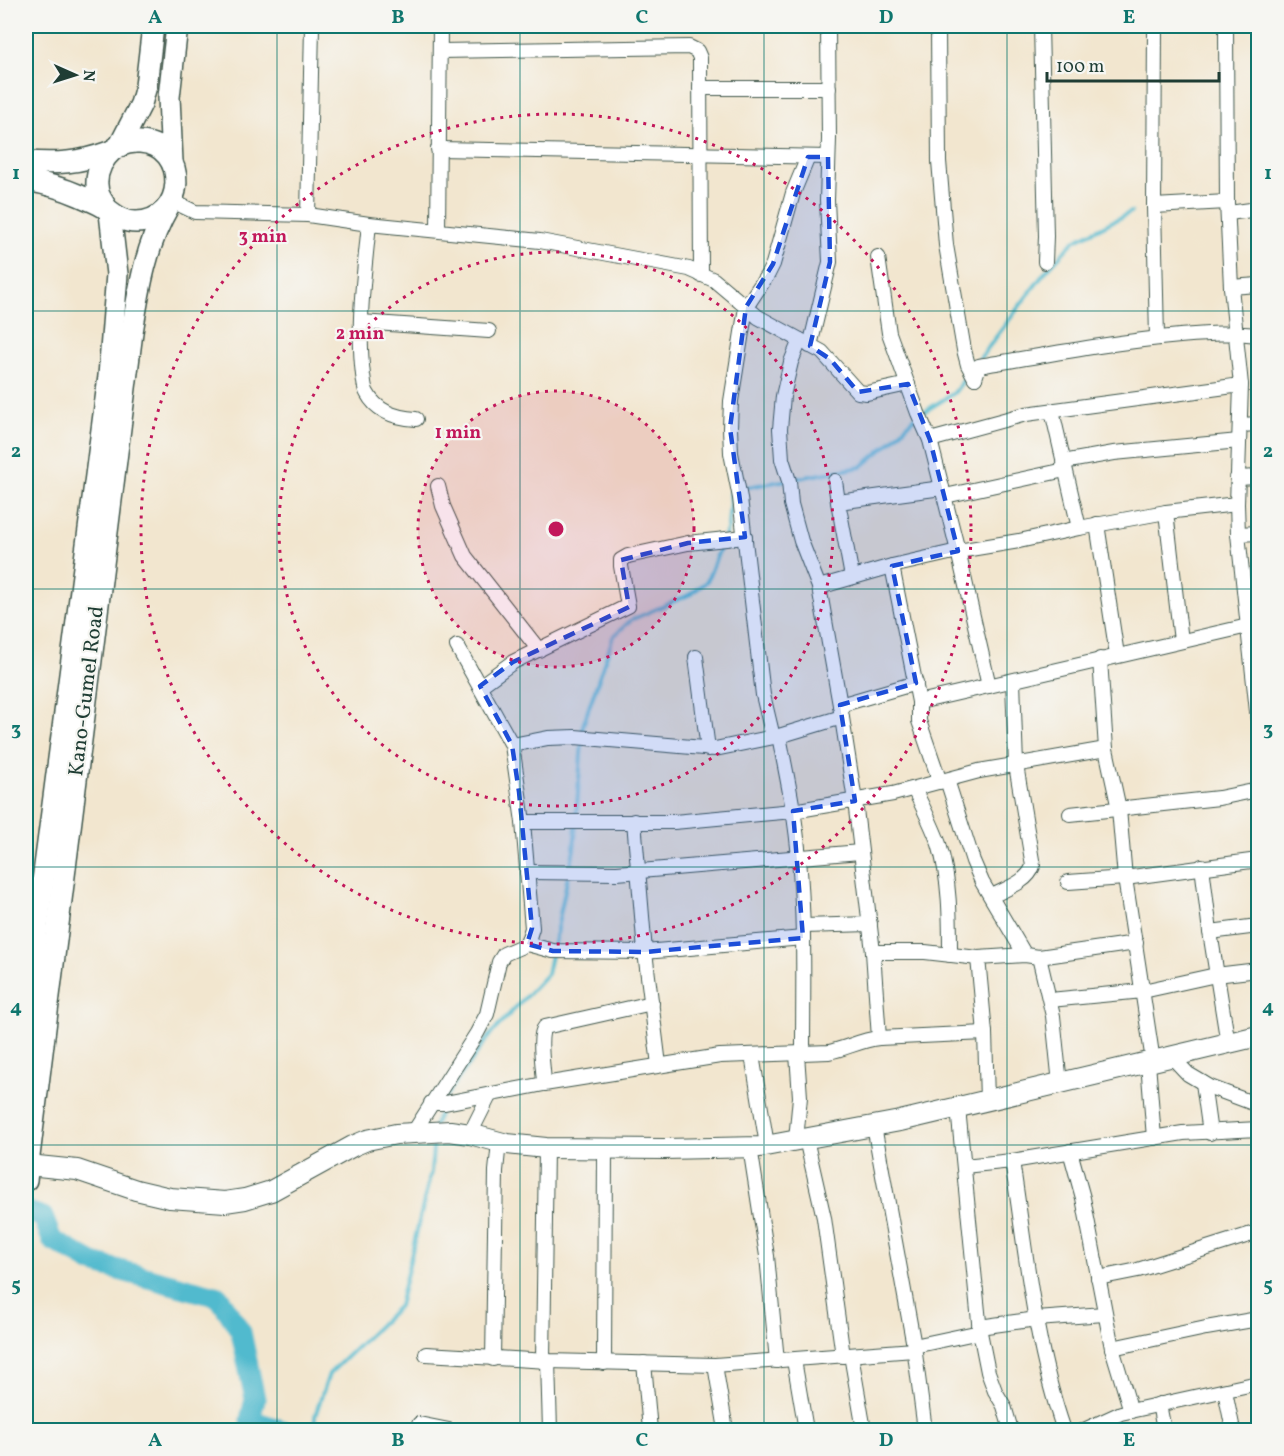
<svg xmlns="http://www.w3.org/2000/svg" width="1284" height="1456" viewBox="0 0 1284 1456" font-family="Vollkorn,serif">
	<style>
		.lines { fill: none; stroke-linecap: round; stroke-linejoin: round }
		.stream { stroke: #51bace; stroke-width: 4 }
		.river { stroke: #51bace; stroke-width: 21 }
		.street-casing { stroke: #3f564b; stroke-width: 16 }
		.secondary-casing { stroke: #3f564b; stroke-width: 22 }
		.primary-casing { stroke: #3f564b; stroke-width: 24 }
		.street { stroke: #fff; stroke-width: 14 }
		.secondary { stroke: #fff; stroke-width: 20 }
		.primary { stroke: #fff; stroke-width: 21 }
		.marked { fill: #1d4ed8; fill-opacity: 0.2; stroke: #1d4ed8; stroke-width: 4.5; stroke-dasharray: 12 8; stroke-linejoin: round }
		.grid { fill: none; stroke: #0f766e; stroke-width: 1.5; stroke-opacity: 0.55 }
		.ring { fill: none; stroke: #c2185b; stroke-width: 3; stroke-dasharray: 3 6 }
		.labels { text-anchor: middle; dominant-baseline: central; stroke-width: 4.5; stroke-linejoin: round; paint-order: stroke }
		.street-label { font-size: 21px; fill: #1f3d34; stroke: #f6f6f2 }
		.centre { fill: #c2185b; stroke: #f6f6f2; stroke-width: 3 }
		.ring-label { font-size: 18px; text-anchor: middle; font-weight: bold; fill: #c2185b; stroke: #f6f6f2; stroke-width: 4.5; stroke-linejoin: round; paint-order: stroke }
		.neatline { fill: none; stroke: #0f766e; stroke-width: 2 }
		.grid-label { font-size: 20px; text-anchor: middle; font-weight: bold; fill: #0f766e }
	</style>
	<rect width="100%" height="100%" fill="#f6f6f2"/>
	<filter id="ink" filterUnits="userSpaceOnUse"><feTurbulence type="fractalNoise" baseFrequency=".0167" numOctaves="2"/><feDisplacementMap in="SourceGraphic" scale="12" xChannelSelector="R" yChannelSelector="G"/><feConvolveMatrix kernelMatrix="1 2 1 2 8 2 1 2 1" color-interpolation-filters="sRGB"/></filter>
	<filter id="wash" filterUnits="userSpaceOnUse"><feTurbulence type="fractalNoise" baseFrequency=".008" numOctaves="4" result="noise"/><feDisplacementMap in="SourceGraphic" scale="24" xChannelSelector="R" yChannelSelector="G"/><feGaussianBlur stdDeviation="1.35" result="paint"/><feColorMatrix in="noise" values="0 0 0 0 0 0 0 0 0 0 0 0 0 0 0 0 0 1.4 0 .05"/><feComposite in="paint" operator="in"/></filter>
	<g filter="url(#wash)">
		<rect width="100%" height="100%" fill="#f2e6cf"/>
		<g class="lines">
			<g class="stream">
				<path d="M 978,361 L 1046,271 L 1074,241 L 1131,212"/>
				<path d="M 922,413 L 954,393 L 968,374"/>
				<path d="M 725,536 L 728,527 L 731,490 L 861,467 L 891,442 L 915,417"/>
				<path d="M 582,734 L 583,725 L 613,637 L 631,620 L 691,594 L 707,581 L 722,543"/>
				<path d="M 576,818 L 582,742"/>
				<path d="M 570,868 L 574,849 L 576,825"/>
				<path d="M 553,948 L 568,876"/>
				<path d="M 444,1099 L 489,1036 L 547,974 L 551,955"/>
				<path d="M 434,1127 L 442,1106"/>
				<path d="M 315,1430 L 315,1416 L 329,1374 L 399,1306 L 431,1172 L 434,1137"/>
			</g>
			<path class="river" d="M 28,1212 L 43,1217 L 52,1240 L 93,1263 L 219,1297 L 241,1332 L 255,1399 L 250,1420 L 282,1430"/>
		</g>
	</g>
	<g filter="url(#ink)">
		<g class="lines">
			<defs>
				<g id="street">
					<path d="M 938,26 L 939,161 L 946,245 L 964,350 L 968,365 L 975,378"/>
					<path d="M 1041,26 L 1046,236 L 1045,262"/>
					<path d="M 1155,26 L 1154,206 L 1157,338"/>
					<path d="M 1226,26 L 1227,202 L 1231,287 L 1241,385 L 1237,504 L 1238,534 L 1258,721"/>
					<path d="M 440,51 L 689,47 L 697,51 L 700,58 L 701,275"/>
					<path d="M 700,88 L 829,88"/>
					<path d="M 438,149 L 828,157"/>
					<path d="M 172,201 L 195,212 L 308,215 L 369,224 L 540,241 L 689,269 L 714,280 L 758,317 L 822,352 L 858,392 L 867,393 L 908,384"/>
					<path d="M 1154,206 L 1227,202"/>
					<path d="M 1229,213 L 1258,209"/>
					<path d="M 308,215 L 312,26"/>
					<path d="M 369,224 C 364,274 357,325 363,375 C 364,380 364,388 367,393 C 377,412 396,418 416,419"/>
					<path d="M 438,230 L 440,26"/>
					<path d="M 878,257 L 889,333 L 918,413 L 930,440 L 958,551 L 989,686"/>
					<path d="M 1231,287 L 1258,285"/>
					<path d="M 361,322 L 489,331"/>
					<path d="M 800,340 L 791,362 L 783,396 L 780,429 L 782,459 L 789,481 L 791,504 L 801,541 L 819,587 L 840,705 L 855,801 L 873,952 L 879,1038"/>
					<path d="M 810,346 L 830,262 L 827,200 L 829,139 L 828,26"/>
					<path d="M 975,378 L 979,366 C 1046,355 1113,342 1180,336 C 1207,334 1232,332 1258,335"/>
					<path d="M 1052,411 L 1079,528"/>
					<path d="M 1240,425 L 1258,424"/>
					<path d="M 930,440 L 1026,414 L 1241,385"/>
					<path d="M 1063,462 L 1114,453 L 1239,441"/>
					<path d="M 1237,478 L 1258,477"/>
					<path d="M 835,481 L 838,502"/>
					<path d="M 438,486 L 443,506 L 465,556 L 539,650"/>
					<path d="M 945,496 L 1065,470"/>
					<path d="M 1166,512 L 1181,641"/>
					<path d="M 1097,524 L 1117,655"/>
					<path d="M 1238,534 L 1258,533"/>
					<path d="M 892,566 L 919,702 L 919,721 L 940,782"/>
					<path d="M 852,577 L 838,502 L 942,488"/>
					<path d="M 819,587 L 892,566 L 958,551 L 1019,541 L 1079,528 L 1166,512 L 1237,504"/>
					<path d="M 696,657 L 708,749"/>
					<path d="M 1100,659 L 1106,749 L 1119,809 L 1125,878 L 1153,1061"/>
					<path d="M 480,686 L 513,662 L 628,606 L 621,566 L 621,560 L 628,556 L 688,543 L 745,537"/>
					<path d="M 919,702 L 1248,626"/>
					<path d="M 840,705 L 916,683"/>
					<path d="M 779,736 C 787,777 796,818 799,859 C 805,924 803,989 803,1053"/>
					<path d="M 773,737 L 763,695 L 740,498 L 731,453 L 730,428 L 731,401 L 746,307 L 768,274 L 773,264 L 793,193 L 808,157"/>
					<path d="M 512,745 L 548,738 L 575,737 L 715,749 L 779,736 L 842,717"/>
					<path d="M 947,780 L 973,861 L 982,882 L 1025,955"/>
					<path d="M 914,789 C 923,807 932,825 939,844 C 950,879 950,919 950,955"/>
					<path d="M 1070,814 L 1219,798 L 1258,790"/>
					<path d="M 634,821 L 645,952 L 659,1065"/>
					<path d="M 523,822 L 674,822 L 793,811 L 893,794 L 979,771 L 1106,749"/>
					<path d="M 1202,866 L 1210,932 L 1228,1044"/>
					<path d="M 527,872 L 617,873 L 860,852"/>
					<path d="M 1068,882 L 1125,878 L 1258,860"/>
					<path d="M 992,896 C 1005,889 1028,882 1033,866 L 1016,765 L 1013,681"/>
					<path d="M 804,926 L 870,924"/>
					<path d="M 1210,932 L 1258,926"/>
					<path d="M 527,944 L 553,951 L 645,952 L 803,938"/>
					<path d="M 873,952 L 925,952 L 978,958 L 1025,955 L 1039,957 L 1136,943"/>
					<path d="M 1039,957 L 1053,1016 L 1060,1084"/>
					<path d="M 978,958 L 985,1033 L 987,1100"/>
					<path d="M 1050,1000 L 1143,991 L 1216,975 L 1258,970"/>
					<path d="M 752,1055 L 767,1145"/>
					<path d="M 1172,1057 L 1188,1074 L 1210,1087 L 1258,1105"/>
					<path d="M 1148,1063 L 1154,1138"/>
					<path d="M 1203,1083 L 1210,1133"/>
					<path d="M 544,1084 C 544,1070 537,1036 545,1027 L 652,1003"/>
					<path d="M 431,1103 L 445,1103 L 544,1084 L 720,1056 L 829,1052 C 847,1048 861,1040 879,1038 L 985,1033"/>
					<path d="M 958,1108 L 980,1332 L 988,1372 L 995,1391 L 1004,1406 L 1011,1430"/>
					<path d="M 874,1126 L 914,1346 L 925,1430"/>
					<path d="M 413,1133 L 477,1033 L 487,1014 L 499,962 L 504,954 L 527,944 L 532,928 L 523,822 L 512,745 L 457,646"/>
					<path d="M 470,1134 L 490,1094"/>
					<path d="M 806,1139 L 824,1218 L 843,1356"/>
					<path d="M 796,1140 L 800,1097 L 797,1054"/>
					<path d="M 750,1147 L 767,1256 L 777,1361"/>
					<path d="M 1070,1151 L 1083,1198 L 1112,1348 L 1131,1411"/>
					<path d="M 1012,1161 C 1026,1251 1034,1344 1064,1430"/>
					<path d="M 964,1166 L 1012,1161 L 1183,1133 L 1258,1129"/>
					<path d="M 1098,1278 L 1138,1270 L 1258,1232"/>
					<path d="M 979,1327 L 1037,1319 L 1104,1314"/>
					<path d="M 914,1346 L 980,1332"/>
					<path d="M 1112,1348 L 1206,1328 L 1258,1319"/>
					<path d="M 426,1354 L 548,1361 L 715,1365 L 914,1350"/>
					<path d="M 851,1355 L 864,1430"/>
					<path d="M 493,1359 L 496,1171 L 499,1142"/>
					<path d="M 794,1360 L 806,1430"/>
					<path d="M 543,1361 L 546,1148"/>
					<path d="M 548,1361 L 550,1430"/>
					<path d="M 604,1363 L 605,1148"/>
					<path d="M 644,1363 L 650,1430"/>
					<path d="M 715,1365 L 726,1430"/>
					<path d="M 1225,1391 L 1233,1430"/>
					<path d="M 1159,1404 L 1164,1430"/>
					<path d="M 419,1424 L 449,1430"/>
					<path d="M 1084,1430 L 1121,1413 L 1258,1383"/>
				</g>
				<path id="secondary" d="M 28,1165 L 77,1170 L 136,1190 L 170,1198 L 225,1202 L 245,1199 L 271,1191 L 353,1146 L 367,1140 L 396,1134 L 450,1131 L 470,1134 L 507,1144 L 546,1148 L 664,1149 L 760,1147 L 900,1121 L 1258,1036"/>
				<g id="primary">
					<path d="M 120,145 L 141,104 L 146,86 L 153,26"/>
					<path d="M 26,162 C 57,164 79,163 109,152"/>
					<path d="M 172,162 L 169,97 L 177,26"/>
					<path d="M 26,180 C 43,183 62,188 78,195 C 87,199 99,203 107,209 C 116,216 124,222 136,222 C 187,222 190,145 140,142 C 112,140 92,166 98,193 C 100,198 104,204 107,209"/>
					<path d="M 26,1038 L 37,927 L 109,376 L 117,274 L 110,213"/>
					<path d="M 26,1180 L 132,332 C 139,289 146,245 168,207"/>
				</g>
			</defs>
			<use href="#street" class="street-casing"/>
			<use href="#secondary" class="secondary-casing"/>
			<use href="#primary" class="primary-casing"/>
			<use href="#street" class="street"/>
			<use href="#secondary" class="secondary"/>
			<use href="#primary" class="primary"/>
		</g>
	</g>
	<path class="marked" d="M 808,157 L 828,157 L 830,262 L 810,346 L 830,359 L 858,392 L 908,384 L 930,440 L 958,551 L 892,566 L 916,683 L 840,705 L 855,801 L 793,811 L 803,938 L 645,952 L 553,951 L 527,944 L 532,928 L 519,792 L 512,745 L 480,686 L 513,662 L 629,607 L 621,560 L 688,543 L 745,537 L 730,428 L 746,307 L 773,264 Z"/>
	<path class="grid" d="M 277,26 L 277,1430M 520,26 L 520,1430M 764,26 L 764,1430M 1007,26 L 1007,1430M 26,311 L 1258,311M 26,589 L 1258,589M 26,867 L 1258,867M 26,1145 L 1258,1145"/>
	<circle cx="556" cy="529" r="138" fill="#c2185b" fill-opacity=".12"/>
	<g class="ring">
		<circle cx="556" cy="529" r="138"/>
		<circle cx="556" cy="529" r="277"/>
		<circle cx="556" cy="529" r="415"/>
	</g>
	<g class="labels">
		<g class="street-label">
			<text transform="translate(87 691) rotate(-83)">Kano-Gumel Road</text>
		</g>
	</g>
	<circle cx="556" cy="529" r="9" class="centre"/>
	<g class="ring-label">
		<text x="263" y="242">3 min</text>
		<text x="360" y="339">2 min</text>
		<text x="458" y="438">1 min</text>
	</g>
	<rect width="1284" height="1456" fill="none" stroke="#f6f6f2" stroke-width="66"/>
	<g transform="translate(75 75) rotate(93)" stroke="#f6f6f2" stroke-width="4.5" paint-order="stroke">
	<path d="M0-4.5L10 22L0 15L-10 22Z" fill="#1f3d34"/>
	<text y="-9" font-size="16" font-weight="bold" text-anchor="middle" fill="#1f3d34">N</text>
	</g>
	<path d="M1047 72v9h172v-9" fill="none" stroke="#1f3d34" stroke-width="3"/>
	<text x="1056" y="72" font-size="18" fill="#1f3d34" stroke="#f6f6f2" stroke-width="4.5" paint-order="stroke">100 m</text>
	<rect x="33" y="33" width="1218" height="1390" class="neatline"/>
	<g class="grid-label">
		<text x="155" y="23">A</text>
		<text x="398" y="23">B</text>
		<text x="642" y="23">C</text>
		<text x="886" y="23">D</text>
		<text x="1129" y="23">E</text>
		<text x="16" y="179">1</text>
		<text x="1268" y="179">1</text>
		<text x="16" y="457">2</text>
		<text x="1268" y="457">2</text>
		<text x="16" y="735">3</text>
		<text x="1268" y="735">3</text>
		<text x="16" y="1013">4</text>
		<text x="1268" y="1013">4</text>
		<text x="16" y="1291">5</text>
		<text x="1268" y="1291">5</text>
		<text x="155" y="1446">A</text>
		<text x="398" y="1446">B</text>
		<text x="642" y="1446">C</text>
		<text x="886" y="1446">D</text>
		<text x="1129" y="1446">E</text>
	</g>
</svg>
